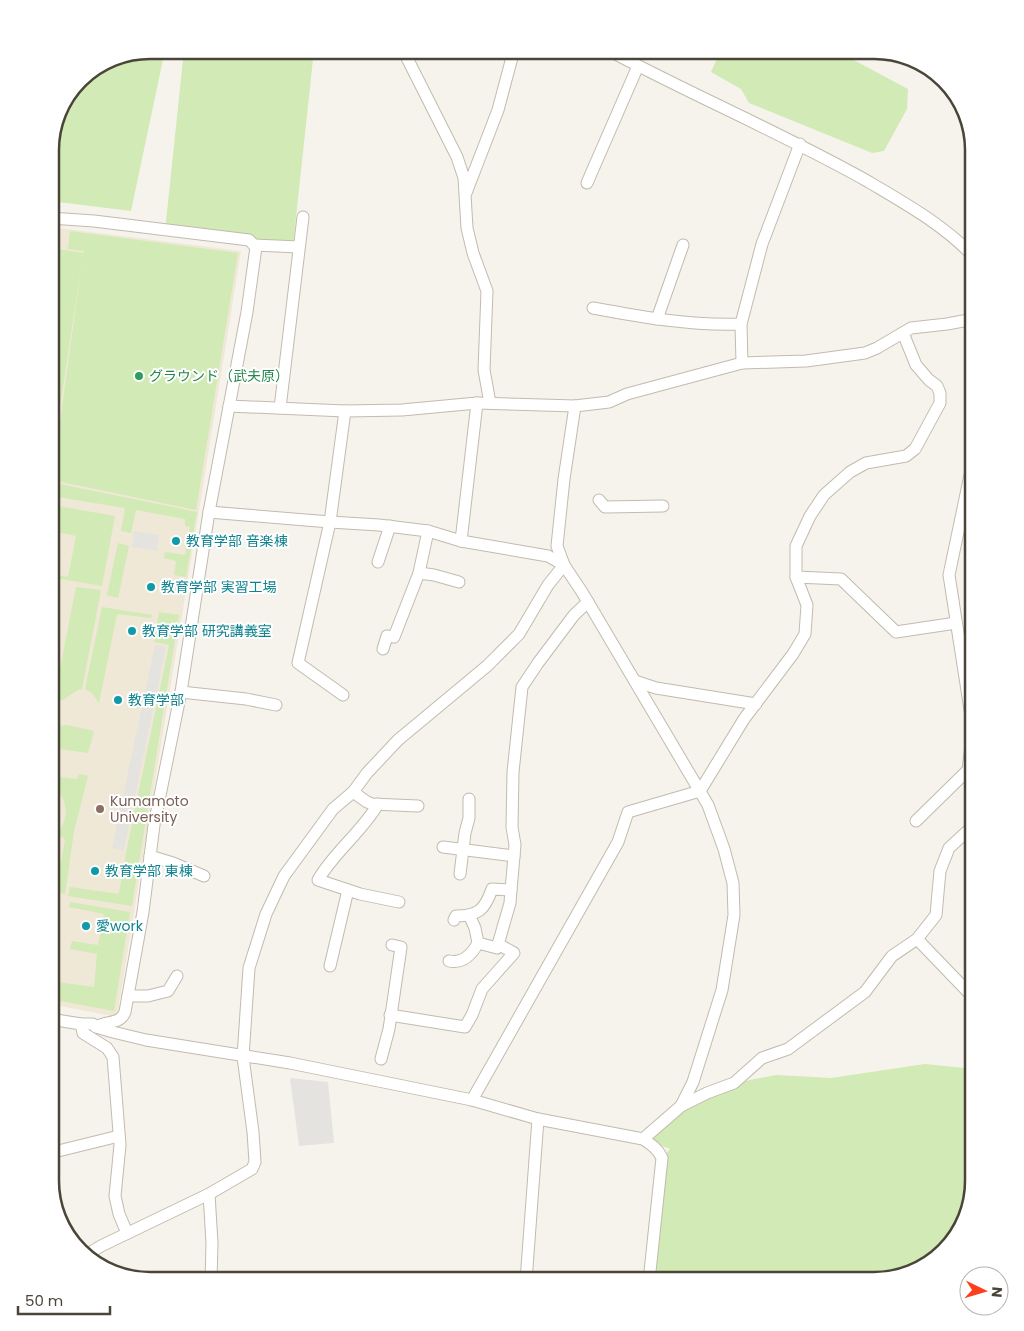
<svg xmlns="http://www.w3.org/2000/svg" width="1024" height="1331" viewBox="0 0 1024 1331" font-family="Poppins,'Noto Sans JP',sans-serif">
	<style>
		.education { fill: #efe8d6 }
		.green { fill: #d2eab5 }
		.parking { fill: #e5e3e0 }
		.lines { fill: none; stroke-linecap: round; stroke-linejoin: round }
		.minor-casing { stroke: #c2bbae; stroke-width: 13 }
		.minor { stroke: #fff; stroke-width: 11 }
		.leisure-dot { fill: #2e9e5b; stroke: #fff; stroke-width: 2 }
		.culture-dot { fill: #0f9aa8; stroke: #fff; stroke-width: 2 }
		.education-dot { fill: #8d6e63; stroke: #fff; stroke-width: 2 }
		.labels { text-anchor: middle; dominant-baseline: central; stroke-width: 4; stroke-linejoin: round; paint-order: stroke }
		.leisure-label { font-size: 14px; fill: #27864d; stroke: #fff; text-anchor: start }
		.culture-label { font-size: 14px; fill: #0d838f; stroke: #fff; text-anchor: start }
		.education-label { font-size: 14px; fill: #785e54; stroke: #fff; text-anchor: start }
		.rim { fill: none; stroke: #4b4439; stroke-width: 2.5 }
	</style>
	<rect width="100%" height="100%" fill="#f6f3ec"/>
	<path class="education" d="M 50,227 L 241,251 L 117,1017 L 50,1004 Z"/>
	<g class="green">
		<path d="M 149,50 L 165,50 L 131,211 L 50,201 L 50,143 L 60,105 L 84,75 L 112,57 Z"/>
		<path d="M 184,50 L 314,50 L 293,245 L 165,231 Z"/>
		<path d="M 721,50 L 835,50 L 908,89 L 907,109 L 884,151 L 872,153 L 749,103 L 741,89 L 711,72 Z"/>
		<path d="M 70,231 L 238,253 L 196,510 L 52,480 L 83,255 L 50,473 L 50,248 L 84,253 L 84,251 L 68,249 Z"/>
		<path d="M 50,482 L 197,512 L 186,577 L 174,575 L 176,561 L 164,558 L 165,552 L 185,555 L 190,527 L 185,526 L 185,519 L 136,510 L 131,533 L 121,531 L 125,508 L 51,496 L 50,498 Z"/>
		<path d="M 58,506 L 115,516 L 102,586 L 50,577 L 50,573 L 68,577 L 76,536 L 57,532 L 54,548 L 50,547 L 50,539 Z"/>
		<path d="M 118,543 L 129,546 L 118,598 L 107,595 Z"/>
		<path d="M 76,587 L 101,590 L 82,689 C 69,692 64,705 50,701 L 53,673 L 59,674 Z"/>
		<path d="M 102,607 L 152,615 L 151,618 L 117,614 L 99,703 L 92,693 L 85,689 Z"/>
		<path d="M 159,612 L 179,615 L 132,906 L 68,896 L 70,887 L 119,894 L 126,853 L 169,645 L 154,642 Z"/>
		<path d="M 67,725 L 94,731 L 88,753 L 53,748 L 55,732 L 60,726 Z"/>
		<path d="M 79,774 L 88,776 L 74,831 L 65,894 L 55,893 L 65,840 L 63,837 L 53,836 C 71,824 70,795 50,786 L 50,776 L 77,779 Z"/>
		<path d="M 70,902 L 130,912 L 114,1011 L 50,999 L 50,981 L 94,987 L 97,954 L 70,949 L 72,941 L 98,945 L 104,914 L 69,907 Z"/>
		<path d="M 925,1064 L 974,1069 L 974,1182 L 961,1231 L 930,1264 L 875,1281 L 649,1281 L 662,1158 L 670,1149 L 643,1139 L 681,1106 L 734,1083 L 776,1075 L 831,1078 Z"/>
	</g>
	<g class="parking">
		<path d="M 134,531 L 159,535 L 157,551 L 132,547 Z"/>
		<path d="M 155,645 L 166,647 L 124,850 L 112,848 Z"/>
		<path d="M 50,900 L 61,902 L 54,940 L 50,939 Z"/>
		<path d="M 290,1078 L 328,1082 L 334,1143 L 299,1146 Z"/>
	</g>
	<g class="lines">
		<defs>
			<g id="minor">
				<path d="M 403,50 L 457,157 L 464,178 L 467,228 L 473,253 L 487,291 L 484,370 L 490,403"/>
				<path d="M 608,50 C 694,96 784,134 869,182 C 906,204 944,225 974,257"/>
				<path d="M 587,183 L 638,66"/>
				<path d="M 466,193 L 498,110 L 514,50"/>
				<path d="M 50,218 L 94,221 L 249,240 L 256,247 L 247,312 L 209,512 L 181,692 L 154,825 L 143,912 L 125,1012 C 120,1025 107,1020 96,1027"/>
				<path d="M 254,245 L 299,247"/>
				<path d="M 593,308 C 642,317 691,326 741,324"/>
				<path d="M 657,319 L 683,245"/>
				<path d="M 742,363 L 741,324 L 762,244 L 800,144"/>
				<path d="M 229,406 L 345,411 L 402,410 L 477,403 L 575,406 L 609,402 L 627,394 L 742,363 L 806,361 L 865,353 L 877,348 L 911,328 L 947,324 L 974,319"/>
				<path d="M 575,406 L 564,479 L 557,546 L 564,565 L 582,592 L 708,805 L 724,849 L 733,883 L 734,915 L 722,990 L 693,1082 L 681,1106"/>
				<path d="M 280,408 L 303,217"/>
				<path d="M 599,500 L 605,507 L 663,506"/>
				<path d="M 209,512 L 330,522 L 379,525 L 428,531 L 461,541 L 548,556 L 564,565"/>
				<path d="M 461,541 L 477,403"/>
				<path d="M 378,562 L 390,526"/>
				<path d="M 419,573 L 434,575 L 459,582"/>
				<path d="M 796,577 L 841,579 L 896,632 L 956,623"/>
				<path d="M 383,649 L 387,636 L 394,637 L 419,573 L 428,531"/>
				<path d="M 635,681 L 656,688 L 756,704"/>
				<path d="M 181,692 L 246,699 L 276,705"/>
				<path d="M 343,695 L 298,663 L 330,522 L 345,411"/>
				<path d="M 353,792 L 367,802 L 372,804 L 418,806"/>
				<path d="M 378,804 C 362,832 334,852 318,880 L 360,894 L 399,902"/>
				<path d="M 916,821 L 968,770 L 973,729 L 949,575 L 974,456"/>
				<path d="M 443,847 L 514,856"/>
				<path d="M 150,856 L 173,863 L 204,876"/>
				<path d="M 460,874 L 465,833 L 469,818 L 469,799"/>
				<path d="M 469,915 L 475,928 L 478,943 L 497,948 L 510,903 L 511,890"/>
				<path d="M 454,920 L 456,916 C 479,916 485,909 492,889 L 511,890 L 515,845 L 512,827 L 513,772 L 522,687 L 538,663 L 574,615 L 588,602"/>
				<path d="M 917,939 L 969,993 L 974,995"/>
				<path d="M 449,961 C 463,964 472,954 478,943"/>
				<path d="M 330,966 L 348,890"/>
				<path d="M 128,996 L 148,996 L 168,991 L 177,976"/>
				<path d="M 390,1015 L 465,1027 L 472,1015 L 482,989 L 514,953 L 498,944"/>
				<path d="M 50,1019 L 81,1024 L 93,1024 L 96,1027 L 113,1032 L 146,1040 L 290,1063 L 472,1100 L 538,1119 L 643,1139 C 652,1145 658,1149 662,1158 L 649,1281"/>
				<path d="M 81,1024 L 83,1033 L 107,1048 L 113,1057 L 120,1145 L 115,1196 L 119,1214 L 127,1233"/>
				<path d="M 381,1059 L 389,1029 L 400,954 L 401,947 L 392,945"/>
				<path d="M 472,1100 L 618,842 L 628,812 L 700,791 L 744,719 L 793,654 L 805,634 L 807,605 L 796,577 L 796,546 L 810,516 L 824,495 L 850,472 L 866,463 L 906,456 L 915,449 L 940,403 L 940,393 L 937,386 L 929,380 L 916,365 L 903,333"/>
				<path d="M 643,1139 L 681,1106 L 707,1093 L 734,1083 L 762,1058 L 788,1049 L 865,992 L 892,956 L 917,939 L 936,915 L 940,871 L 949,848 L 974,825"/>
				<path d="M 50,1153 L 119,1136"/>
				<path d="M 209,1194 L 212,1243 L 211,1281"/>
				<path d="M 86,1255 L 101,1246 L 209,1194 L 252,1169 L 255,1162 L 253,1132 L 243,1057 L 249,968 L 266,914 L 284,876 L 333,809 L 353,792 L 367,773 L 398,740 L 487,666 L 519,634 L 548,585 L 564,565"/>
				<path d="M 526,1281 L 538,1119"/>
			</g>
		</defs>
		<use href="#minor" class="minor-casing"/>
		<use href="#minor" class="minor"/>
	</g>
	<circle class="leisure-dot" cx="139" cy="376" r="5"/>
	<g class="culture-dot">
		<circle cx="176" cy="541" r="5"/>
		<circle cx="151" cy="587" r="5"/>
		<circle cx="132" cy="631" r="5"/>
		<circle cx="118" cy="700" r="5"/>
		<circle cx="95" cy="871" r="5"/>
		<circle cx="86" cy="926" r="5"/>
	</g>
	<circle class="education-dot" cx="100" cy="809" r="5"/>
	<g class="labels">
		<g class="leisure-label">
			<text x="149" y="376">グラウンド（武夫原）</text>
		</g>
		<g class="culture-label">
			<text x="186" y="541">教育学部 音楽棟</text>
			<text x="161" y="587">教育学部 実習工場</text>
			<text x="142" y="631">教育学部 研究講義室</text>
			<text x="128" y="700">教育学部</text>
			<text x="105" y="871">教育学部 東棟</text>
			<text x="96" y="926">愛work</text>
		</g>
		<g class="education-label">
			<text x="110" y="801">Kumamoto<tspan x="110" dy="16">University</tspan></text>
		</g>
	</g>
	<path d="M0 0H1024V1331H0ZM150 59H874A91 91 0 0 1 965 150V1181A91 91 0 0 1 874 1272H150A91 91 0 0 1 59 1181V150A91 91 0 0 1 150 59Z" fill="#fff" fill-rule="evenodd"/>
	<path class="rim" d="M150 59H874A91 91 0 0 1 965 150V1181A91 91 0 0 1 874 1272H150A91 91 0 0 1 59 1181V150A91 91 0 0 1 150 59Z"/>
	<g transform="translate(984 1291) rotate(95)"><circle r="24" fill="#ffffff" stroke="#b7b4b0"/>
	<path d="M0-4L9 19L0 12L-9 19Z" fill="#fc3f1d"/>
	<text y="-8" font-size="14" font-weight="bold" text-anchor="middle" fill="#4b4439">N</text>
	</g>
	<path d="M18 1306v8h92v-8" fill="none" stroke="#4b4439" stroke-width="2.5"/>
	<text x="25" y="1306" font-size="15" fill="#4b4439" stroke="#ffffff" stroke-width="4" paint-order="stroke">50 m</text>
</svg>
